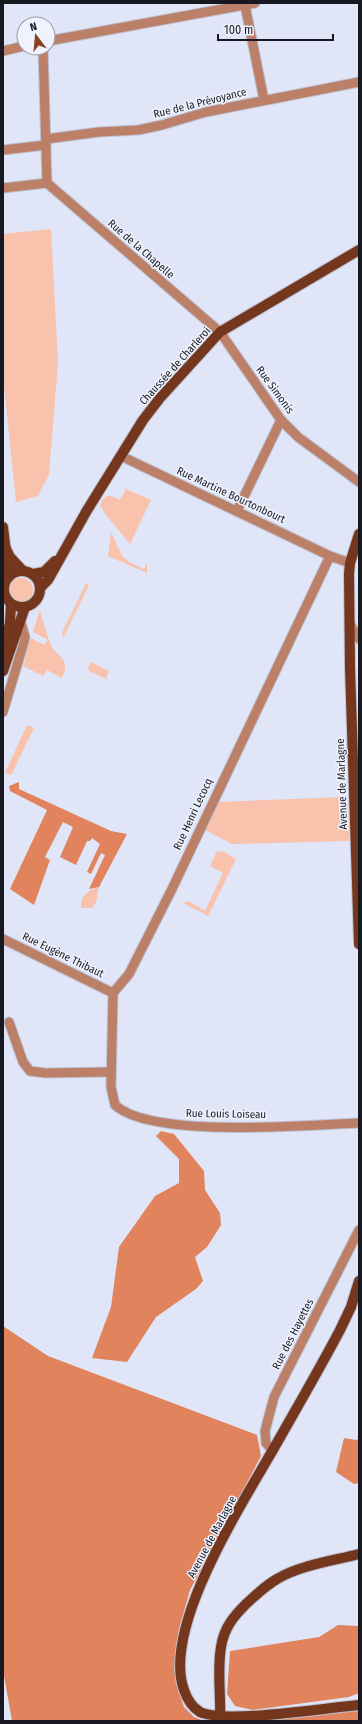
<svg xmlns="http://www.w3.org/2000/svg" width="362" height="1724" viewBox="0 0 362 1724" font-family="'Fira Sans Condensed',sans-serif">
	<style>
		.green { fill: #f8c2ac }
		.forest { fill: #e1845d }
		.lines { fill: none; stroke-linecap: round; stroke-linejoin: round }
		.minor-casing { stroke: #bcc0d0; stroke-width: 11 }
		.major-casing { stroke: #bcc0d0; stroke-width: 12 }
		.minor { stroke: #bc7f67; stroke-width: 9 }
		.major { stroke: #74361c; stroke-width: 10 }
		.labels { text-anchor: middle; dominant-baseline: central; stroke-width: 3; stroke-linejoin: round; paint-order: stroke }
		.street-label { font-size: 11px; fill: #181920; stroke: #f0f3fe }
	</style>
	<rect width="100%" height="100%" fill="#e0e5f7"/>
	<g class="green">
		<path d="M 51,229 L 58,363 L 49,474 L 38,496 L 16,502 L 3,376 L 3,234 Z"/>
		<path d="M 126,489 L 151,500 L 130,544 L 106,515 L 100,505 C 105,493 110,494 120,500 Z"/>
		<path d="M 111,532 L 122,556 L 129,562 L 144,569 L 147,563 L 147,573 L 108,556 Z"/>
		<circle cx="21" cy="590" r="12"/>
		<path d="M 86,583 L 89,585 L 63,638 L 62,633 Z"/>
		<path d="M 40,610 C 43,621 46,632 50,643 C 56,658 72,657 62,678 L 47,670 L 43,676 L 23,666 L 31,638 L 44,645 L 48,640 L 33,632 Z"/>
		<path d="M 91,662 L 109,671 L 106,679 L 87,670 Z"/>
		<path d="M 27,725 L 34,728 L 11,775 L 5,773 Z"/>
		<path d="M 342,797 L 342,803 L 348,803 L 349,841 L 232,844 L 205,830 L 218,802 Z"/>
		<path d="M 217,851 L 224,852 L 236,859 L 208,916 L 183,903 L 188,901 L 205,911 L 223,873 L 210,866 Z"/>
		<path d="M 99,887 L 96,902 L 92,908 L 81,908 C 80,896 88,890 99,887 Z"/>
	</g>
	<g class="forest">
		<path d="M 19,782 L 19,789 L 111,831 L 127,834 L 99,887 L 89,889 L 105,855 L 101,853 L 91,874 L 87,872 L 100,844 L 92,838 L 90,841 L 87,841 L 76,865 L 60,857 L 73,827 L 63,822 L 45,857 L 50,860 L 34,905 L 10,889 L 47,810 L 10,791 L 9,786 Z"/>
		<path d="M 161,1131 L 174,1134 L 204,1171 L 205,1190 L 220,1213 L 221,1225 L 207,1247 L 195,1257 L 203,1281 L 196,1289 L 156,1317 L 127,1362 L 92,1358 L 111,1307 L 119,1247 L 155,1196 L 179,1183 L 179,1159 L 156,1136 Z"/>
		<path d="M 3,1326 L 48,1356 L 257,1435 L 261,1456 L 190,1590 L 179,1629 L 175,1658 L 178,1689 L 184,1707 L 194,1717 L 204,1721 L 12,1721 L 3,1670 Z"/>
		<path d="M 344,1438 L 356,1440 L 359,1439 L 359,1483 L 354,1484 L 336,1472 Z"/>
		<path d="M 338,1625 L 359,1626 L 359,1693 L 349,1697 L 253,1710 L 235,1706 L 227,1694 L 230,1651 L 319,1637 Z"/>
		<path d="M 359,1711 L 359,1721 L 249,1721 L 317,1713 Z"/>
	</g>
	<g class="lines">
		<defs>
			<g id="minor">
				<path d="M 245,5 L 264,100"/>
				<path d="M 48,41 L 255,3"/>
				<path d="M 43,48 L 47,183"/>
				<path d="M 3,51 L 24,46"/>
				<path d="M 46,139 L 99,132 L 138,130 L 162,125 L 206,112 L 359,82"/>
				<path d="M 3,150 L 46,145"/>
				<path d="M 47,183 L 220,332 L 281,420 L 298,437 L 359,482"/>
				<path d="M 3,188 L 47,183"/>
				<path d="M 121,456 L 330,556 L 350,563"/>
				<path d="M 237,511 L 281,420"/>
				<path d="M 330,556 L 172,889 L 129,974 L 113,993 L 111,1087 L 115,1105 C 152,1139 307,1125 359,1123"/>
				<path d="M 3,592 L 4,592"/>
				<path d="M 350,624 L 359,639"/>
				<path d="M 3,712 L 24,642 L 25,637 L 21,623"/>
				<path d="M 3,939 L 113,993"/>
				<path d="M 9,1022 L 23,1062 L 30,1071 L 45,1073 L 111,1072"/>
				<path d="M 273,1451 L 266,1443 L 265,1431 L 274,1397 L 359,1230"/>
			</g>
			<g id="major">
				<path d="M 3,527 L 9,577"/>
				<path d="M 359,534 L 350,563 L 349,574 L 350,668 L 359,944"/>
				<path d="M 6,549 L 10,557 L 23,571"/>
				<circle cx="22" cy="589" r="18"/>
				<path d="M 33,574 L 44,572 L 55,561"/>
				<path d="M 40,588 L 48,580 L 86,512 L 143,420 L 160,398 L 220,332 L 359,250"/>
				<path d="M 3,651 L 10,623 L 11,604"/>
				<path d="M 3,671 L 25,607"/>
				<path d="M 359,1281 L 351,1307 L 340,1330 C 320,1368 299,1404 278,1441 C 246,1498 161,1626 184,1690 C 187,1699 192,1707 200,1712 C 227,1724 325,1708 359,1705"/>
				<path d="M 220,1717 C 221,1694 217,1671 221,1647 C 224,1628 233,1617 246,1604 C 256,1595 266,1585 277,1579 C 301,1565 332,1561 359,1554"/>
			</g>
		</defs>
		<use href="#minor" class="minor-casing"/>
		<use href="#major" class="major-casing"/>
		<use href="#minor" class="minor"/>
		<use href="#major" class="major"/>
	</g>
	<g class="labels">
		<g class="street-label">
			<text transform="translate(200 103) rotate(-14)">Rue de la Prévoyance</text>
			<text transform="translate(141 249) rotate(41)">Rue de la Chapelle</text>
			<text transform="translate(175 366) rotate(-48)">Chaussée de Charleroi</text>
			<text transform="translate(275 390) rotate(54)">Rue Simonis</text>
			<text transform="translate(231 495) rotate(25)">Rue Martine Bourtonbourt</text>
			<text transform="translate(342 784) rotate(-92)">Avenue de Marlagne</text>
			<text transform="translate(193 814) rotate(-65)">Rue Henri Lecocq</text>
			<text transform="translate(63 955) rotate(26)">Rue Eugène Thibaut</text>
			<text transform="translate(226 1114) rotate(1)">Rue Louis Loiseau</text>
			<text transform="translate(293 1334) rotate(-63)">Rue des Hayettes</text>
			<text transform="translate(212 1537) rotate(-62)">Avenue de Marlagne</text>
		</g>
	</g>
	<rect width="362" height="1724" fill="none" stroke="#181920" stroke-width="8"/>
	<g transform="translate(36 36) rotate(344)"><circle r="19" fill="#f0f3fe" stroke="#9a9ca5"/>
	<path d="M0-3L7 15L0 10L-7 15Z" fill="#8a4223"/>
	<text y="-6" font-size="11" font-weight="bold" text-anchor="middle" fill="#181920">N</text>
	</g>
	<path d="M218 34v6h115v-6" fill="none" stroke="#181920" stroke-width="2"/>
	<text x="224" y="34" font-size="12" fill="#181920" stroke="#f0f3fe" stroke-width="3" paint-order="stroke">100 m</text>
</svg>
